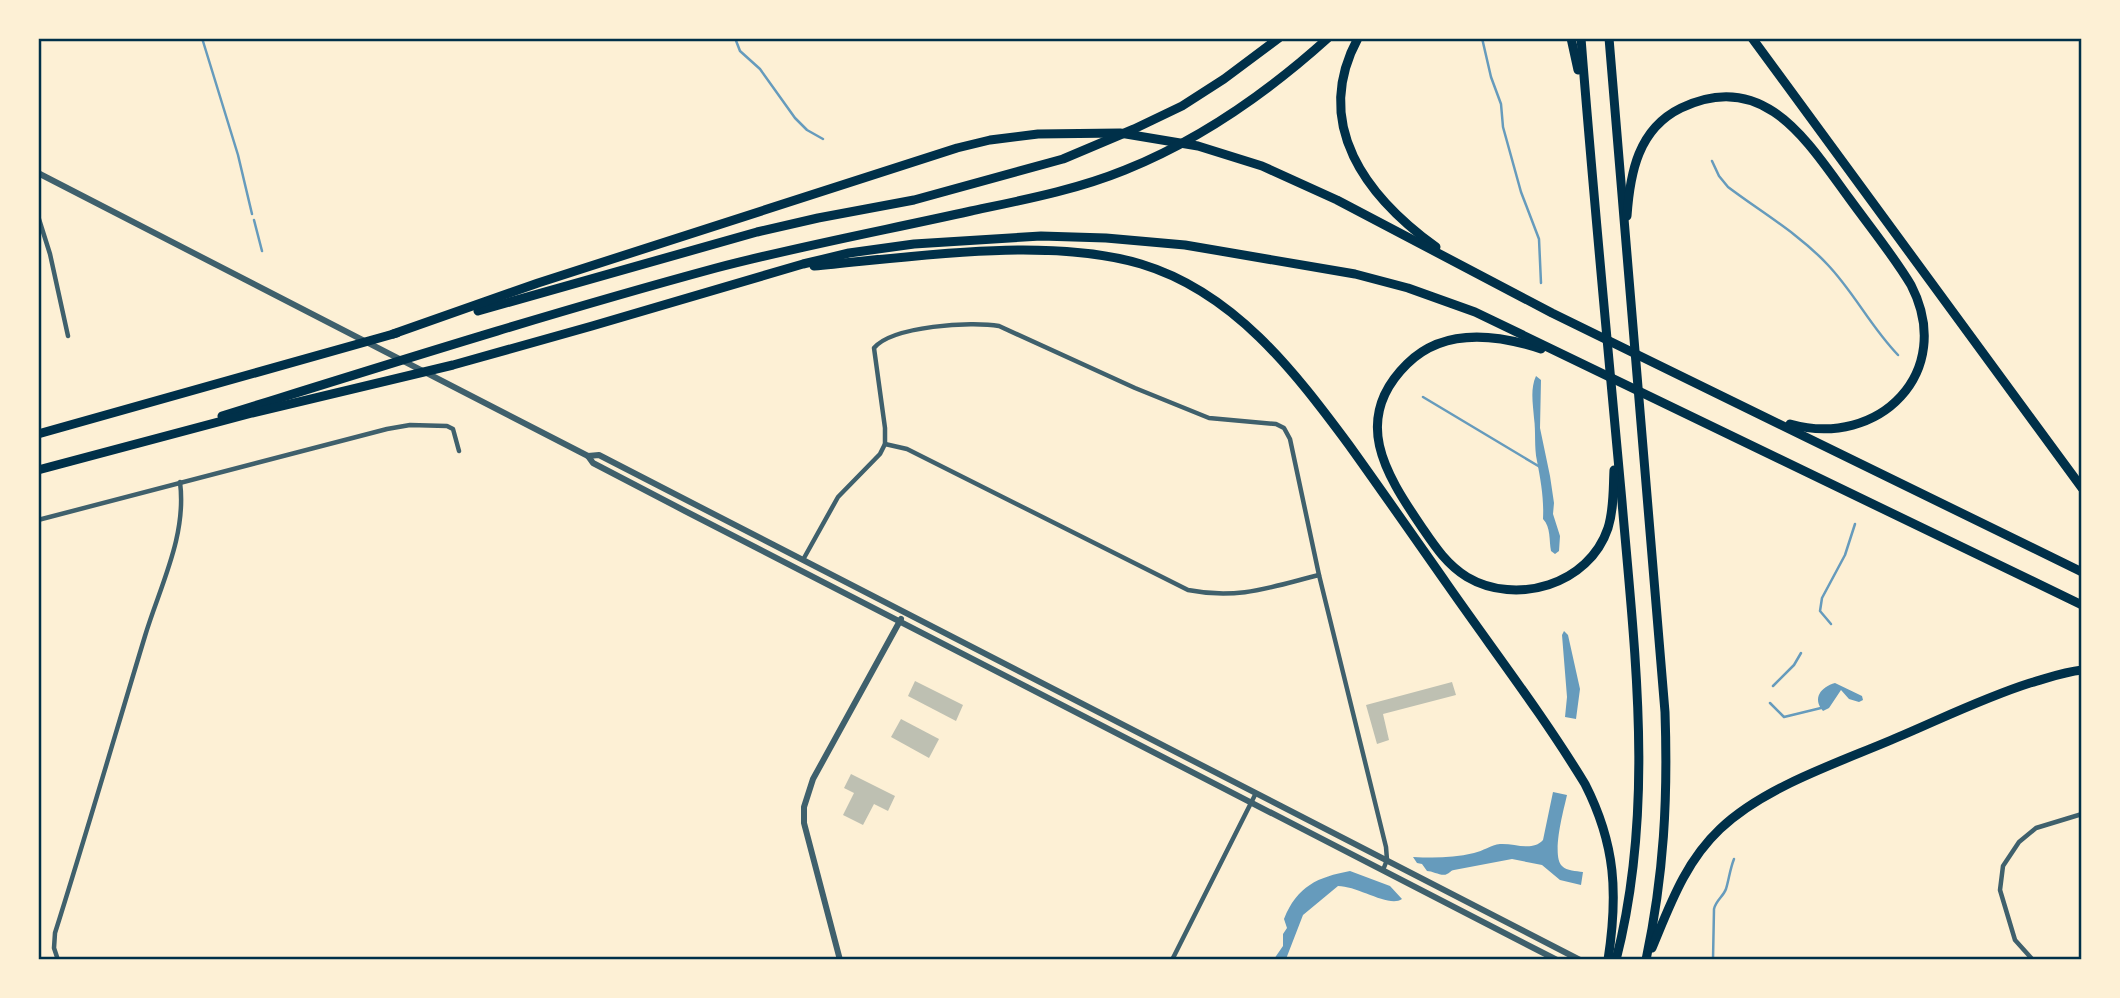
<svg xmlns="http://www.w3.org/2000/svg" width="2120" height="998" viewBox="0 0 2120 998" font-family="'Public Sans',sans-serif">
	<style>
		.water { fill: #669bbc }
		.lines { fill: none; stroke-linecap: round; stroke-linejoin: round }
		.stream { stroke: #669bbc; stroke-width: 2.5 }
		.building { fill: #bec0b2 }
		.minor { stroke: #3f606c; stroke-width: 4.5 }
		.tertiary { stroke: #3f606c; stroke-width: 6 }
		.motorway { stroke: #003049; stroke-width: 9 }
		.neatline { fill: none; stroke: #003049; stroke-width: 2.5 }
	</style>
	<rect width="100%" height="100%" fill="#fdf0d5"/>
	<g class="water">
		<path d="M 1536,376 L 1541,380 L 1540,428 L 1550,476 L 1554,503 L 1553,514 L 1560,536 L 1559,551 L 1555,554 L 1551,551 C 1549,541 1551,527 1543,519 C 1544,499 1541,482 1537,461 C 1534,447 1536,432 1534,418 C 1533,404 1530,389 1536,376 Z"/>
		<path d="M 1564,631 L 1568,635 L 1580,689 L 1576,719 L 1565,717 L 1567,697 L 1562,635 Z"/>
		<path d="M 1835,683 L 1862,696 L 1863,700 L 1859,702 L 1849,699 L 1841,690 L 1829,708 L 1823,711 C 1812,698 1821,687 1835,683 Z"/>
		<path d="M 1553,792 L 1567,795 C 1564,809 1551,855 1562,866 C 1567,871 1576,871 1583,872 L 1581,885 L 1560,880 L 1542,865 L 1512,859 L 1454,870 C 1451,870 1450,873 1447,874 C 1442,877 1433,871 1427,871 L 1422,864 L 1417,863 L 1413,857 C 1434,858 1453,858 1474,853 C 1483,851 1491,845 1500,844 C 1515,843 1532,852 1543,840 Z"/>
		<path d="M 1350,871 L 1390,886 L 1402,899 C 1389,908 1358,886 1338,886 L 1303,915 L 1286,959 L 1274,959 L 1283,946 L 1283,934 L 1287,928 L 1284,919 C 1297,886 1318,877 1350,871 Z"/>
	</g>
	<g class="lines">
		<g class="stream">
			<path d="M 202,38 L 238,155 L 252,214"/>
			<path d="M 735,38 L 740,51 L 760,69 L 795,118 L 807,130 L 823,139"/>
			<path d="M 1482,38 L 1491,77 L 1501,104 L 1503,127 L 1521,192 L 1539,239 L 1541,283"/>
			<path d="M 1712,161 L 1719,176 L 1728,187 C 1761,212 1798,233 1827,264 C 1854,292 1870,326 1898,355"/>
			<path d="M 254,220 L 262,251"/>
			<path d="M 1423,397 L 1540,467"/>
			<path d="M 1831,624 L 1820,611 L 1822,598 L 1845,555 L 1855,524"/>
			<path d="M 1773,686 L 1794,665 L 1801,653"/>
			<path d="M 1770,703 L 1784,717 L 1821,708"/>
			<path d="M 1713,960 L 1714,909 C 1716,900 1723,897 1726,889 C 1729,879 1730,869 1734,859"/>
		</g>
	</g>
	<g class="building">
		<path d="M 915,681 L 963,705 L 956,721 L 908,696 Z"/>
		<path d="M 1452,682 L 1456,695 L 1383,714 L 1389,740 L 1377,744 L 1366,705 Z"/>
		<path d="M 901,719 L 939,739 L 929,758 L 891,737 Z"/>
		<path d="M 851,774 L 895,796 L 888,811 L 874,804 L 863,825 L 843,815 L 854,793 L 844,788 Z"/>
	</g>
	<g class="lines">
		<g class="minor">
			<path d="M 38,216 L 50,254 L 68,336"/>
			<path d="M 885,444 L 907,449 L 1188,590 C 1238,600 1271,587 1319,575"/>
			<path d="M 38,520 L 387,429 L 410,425 L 447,426 L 453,429 L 459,451"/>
			<path d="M 804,558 L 838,497 L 880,454 L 885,444 L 885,428 L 874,348 C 892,326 972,321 999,326 L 1135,388 L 1209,418 L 1276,424 L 1284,428 L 1290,439 L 1319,575 L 1386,847 L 1387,860 L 1383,870"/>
			<path d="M 58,960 L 54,948 L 55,933 C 86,835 115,735 145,636 C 160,586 187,536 180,482"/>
			<path d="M 1172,960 L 1256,793"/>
			<path d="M 2033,960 L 2015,940 L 2000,890 L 2003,866 L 2019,842 L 2036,828 L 2082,814"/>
		</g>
		<g class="tertiary">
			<path d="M 38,173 L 588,456 L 593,463 L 685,511 L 1557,960"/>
			<path d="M 588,456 L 599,455 L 1580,960"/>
			<path d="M 840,960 L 804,823 L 804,807 L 813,779 L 901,619"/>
		</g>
		<g class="motorway">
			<path d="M 1358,38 C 1311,125 1367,197 1436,247"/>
			<path d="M 1571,38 L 1578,70"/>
			<path d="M 1581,38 C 1593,193 1608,348 1622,502 C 1635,655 1655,809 1616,960"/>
			<path d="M 1609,38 L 1665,712 C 1668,800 1664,874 1646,960"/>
			<path d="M 1752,38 L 2082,488"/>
			<path d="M 1627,216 C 1630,173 1638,129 1681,108 C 1764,68 1807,141 1849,198 C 1870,227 1893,255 1911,285 C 1956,372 1879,449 1790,424"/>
			<path d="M 814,266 C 912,257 1048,236 1141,264 C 1234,292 1294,371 1349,445 C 1382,491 1414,537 1447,584 C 1493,650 1543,715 1585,784 C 1616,845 1618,894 1608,960"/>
			<path d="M 478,311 L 757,232 L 818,218 L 914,200 L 1063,159 L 1134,129 L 1182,106 L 1224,79 L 1279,38"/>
			<path d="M 393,334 L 538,283 L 957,148 L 990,140 L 1038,134 L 1120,133 L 1198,146 L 1262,166 L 1337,200 L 1552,313 L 2082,572"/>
			<path d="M 1541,349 C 1496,334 1443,328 1407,364 C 1351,419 1385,473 1421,526 C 1434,545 1446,564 1467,577 C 1516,606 1589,585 1608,528 C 1614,509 1613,489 1614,470"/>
			<path d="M 222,416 C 386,365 550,313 716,268 C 800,246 886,230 971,211 C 1023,200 1076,190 1125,170 C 1202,139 1267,93 1328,38"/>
			<path d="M 38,434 L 397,333"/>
			<path d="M 38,470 L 252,413 L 453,365 L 592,326 L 803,264 L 849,253 L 914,244 L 1041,236 L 1106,238 L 1185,245 L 1355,274 L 1408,288 L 1475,312 L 2082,605"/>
			<path d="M 1652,948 C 1670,905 1685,862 1720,829 C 1766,785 1844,761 1903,735 C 1945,717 1986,697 2030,683 C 2048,678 2063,672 2082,670"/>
		</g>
	</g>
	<rect width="2120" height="998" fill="none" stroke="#fdf0d5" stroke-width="80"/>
	<rect x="40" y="40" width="2040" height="918" class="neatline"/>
</svg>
